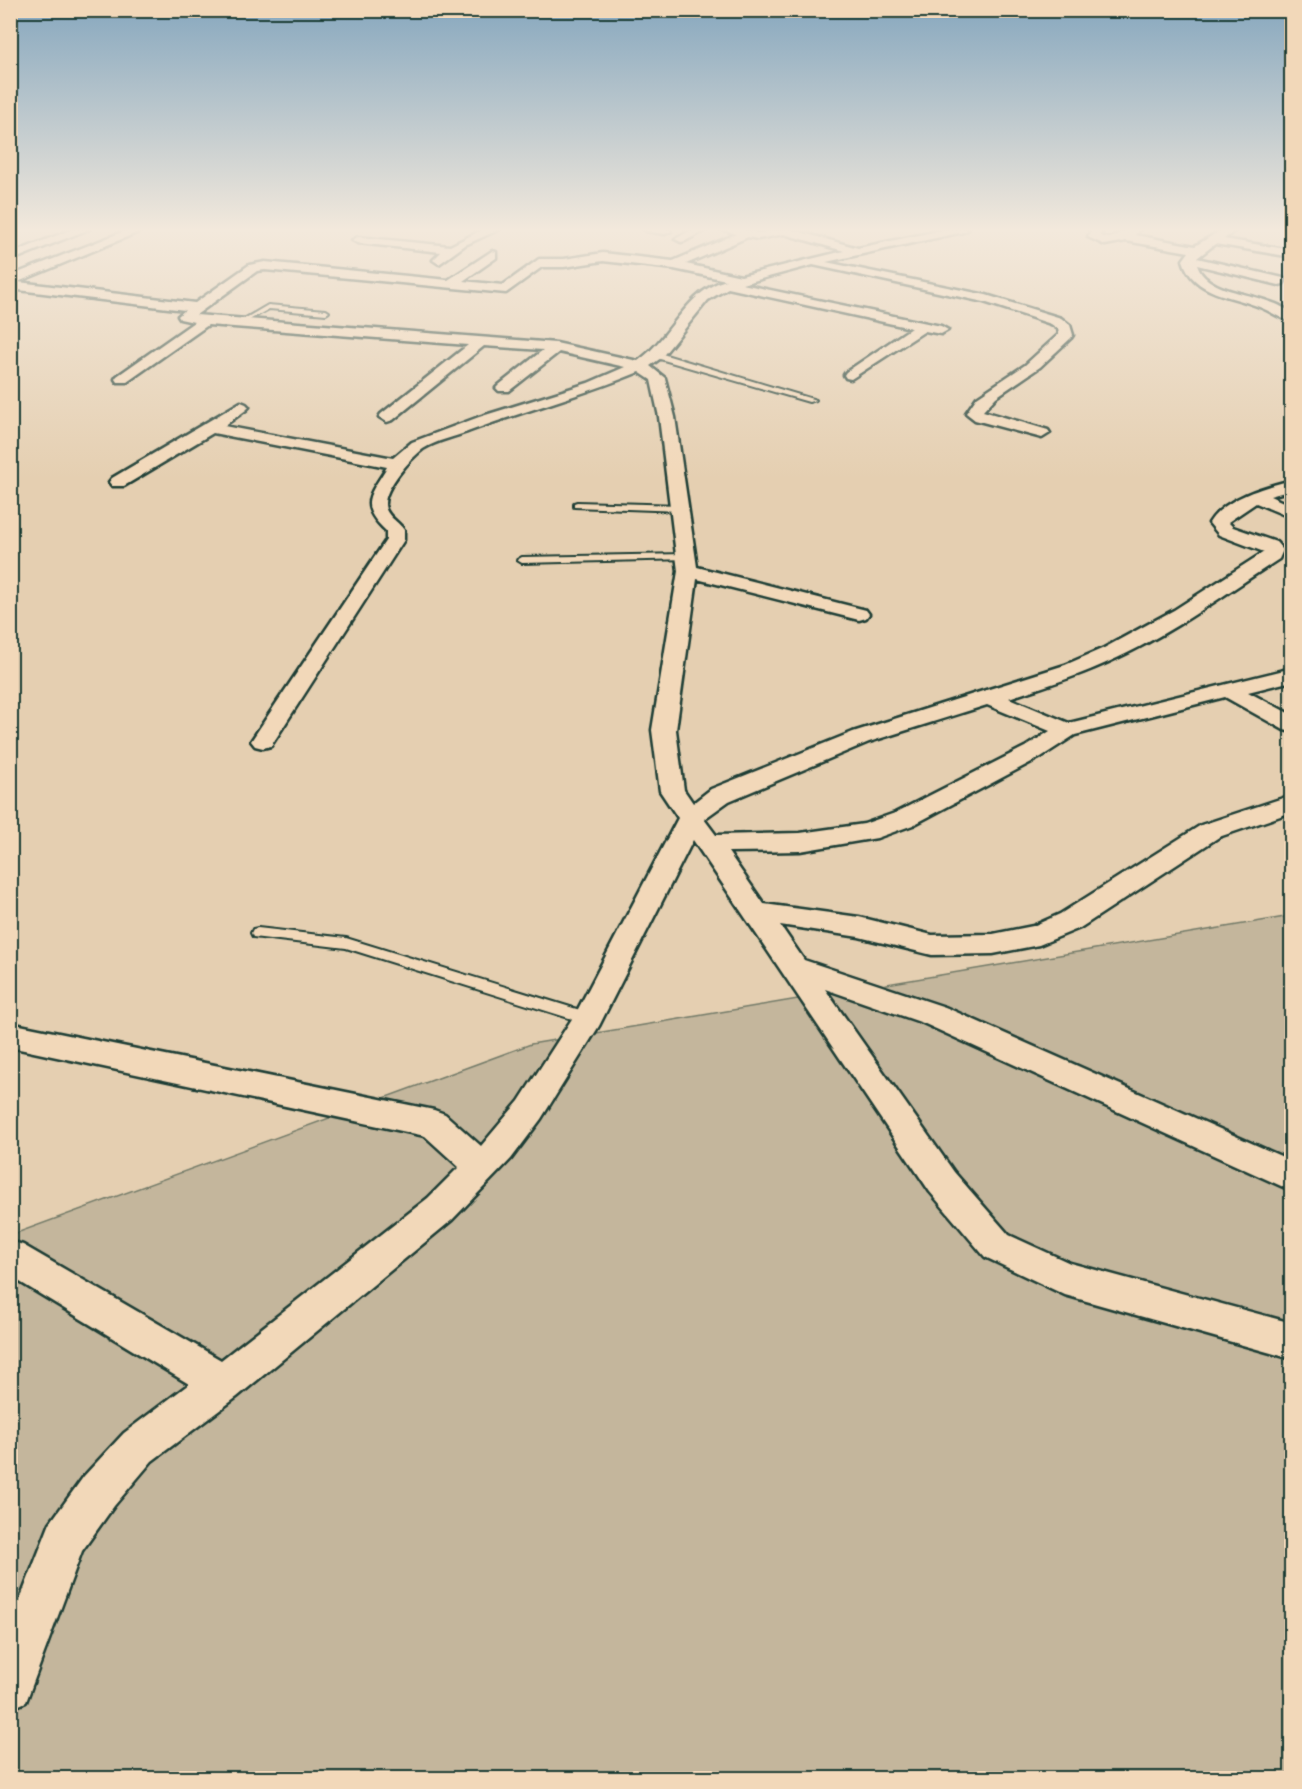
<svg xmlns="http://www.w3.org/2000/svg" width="1302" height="1789" viewBox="0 0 1302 1789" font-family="Caveat,sans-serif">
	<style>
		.green { fill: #c4b69c; stroke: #727a68; stroke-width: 1.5 }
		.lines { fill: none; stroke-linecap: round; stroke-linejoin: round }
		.lane-casing { stroke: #1f3d34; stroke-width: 4 }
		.street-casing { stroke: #1f3d34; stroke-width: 5 }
		.lane { fill: #f2d8b9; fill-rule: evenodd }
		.street { fill: #f2d8b9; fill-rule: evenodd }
	</style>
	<rect width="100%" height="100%" fill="#e5cfb1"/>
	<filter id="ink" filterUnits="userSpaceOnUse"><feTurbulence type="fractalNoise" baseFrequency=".0167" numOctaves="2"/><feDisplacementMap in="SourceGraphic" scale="12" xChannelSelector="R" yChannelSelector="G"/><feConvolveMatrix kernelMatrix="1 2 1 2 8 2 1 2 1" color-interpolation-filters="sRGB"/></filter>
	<g filter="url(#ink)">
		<path class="green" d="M 1291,916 L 1291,1778 L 11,1778 L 11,1235 L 531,1044 Z"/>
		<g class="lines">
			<defs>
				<g id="lane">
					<path d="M 268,305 L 326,310 L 329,312 L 326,314 L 269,309 L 242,324 L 237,323 Z"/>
					<path d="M 653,353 L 659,353 L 816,400 L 809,402 L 653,357 Z"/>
					<path d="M 577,502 L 680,505 L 684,508 L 680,511 L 574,507 L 574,503 Z"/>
					<path d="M 686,554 L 691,557 L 689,559 L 522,563 L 517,560 L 522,557 Z"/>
					<path d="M 258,928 L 346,938 L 593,1014 L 595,1018 L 593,1022 L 588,1024 L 346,948 L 253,937 L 251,933 L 253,929 Z"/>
				</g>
				<g id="street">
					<path d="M 73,229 L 89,229 L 10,261 L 10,254 Z"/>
					<path d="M 130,229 L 146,229 L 18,282 L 195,303 L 249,265 L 265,262 L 448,280 L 492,251 L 496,252 L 496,258 L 463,281 L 503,285 L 539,259 L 564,259 L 603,253 L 673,261 L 736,234 L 721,229 L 742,229 L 758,233 L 789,229 L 858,248 L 947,229 L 969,229 L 963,232 L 826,262 L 986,295 L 1061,318 L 1070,325 L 1073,335 L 1071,338 L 1040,367 L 996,397 L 983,411 L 1048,430 L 1050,433 L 1042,438 L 975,420 L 966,413 L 977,397 L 1025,365 L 1059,334 L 1058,329 L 1051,324 L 984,302 L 813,265 L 742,284 L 941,326 L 948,330 L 941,334 L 925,331 L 851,379 L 846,378 L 844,375 L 846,372 L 911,328 L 728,288 L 708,300 L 661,358 L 650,366 L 665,378 L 675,417 L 697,567 L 866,610 L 869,614 L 866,618 L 859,620 L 697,579 L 676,730 L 684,790 L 693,803 L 711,789 L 853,732 L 1065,665 L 1104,648 L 1174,610 L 1264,552 L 1219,535 L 1209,523 C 1224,498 1264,487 1292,480 L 1292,490 L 1270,496 L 1292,506 L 1292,518 L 1256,503 L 1228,522 L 1233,527 L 1276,542 L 1283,550 L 1279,559 C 1226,593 1174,632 1117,658 C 1082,675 1046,686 1009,698 L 1069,723 L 1292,668 L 1292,681 L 1248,692 L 1292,715 L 1292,732 L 1284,730 L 1225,697 L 1075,735 L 1041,757 L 913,825 L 877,838 L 800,851 L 728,852 L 764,904 L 859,917 L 932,935 L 993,934 L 1033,926 L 1060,914 L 1201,825 L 1292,795 L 1292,812 L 1219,837 L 1080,928 L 1039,945 L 993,954 L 932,955 L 859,937 L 780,925 L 804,960 L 945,1007 L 1292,1161 L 1292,1191 L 923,1023 L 825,989 L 954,1172 L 1009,1235 L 1070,1263 L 1292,1323 L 1292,1359 L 1065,1295 L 985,1257 L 930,1192 L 693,840 L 599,1026 L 541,1119 L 511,1159 L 452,1220 L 237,1397 L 152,1461 L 114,1506 L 82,1551 L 26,1702 L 10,1709 L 10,1625 L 50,1523 L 84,1476 L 124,1433 L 189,1384 L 10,1276 L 10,1241 L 23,1245 L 221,1360 L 428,1198 L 459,1167 L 425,1136 L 10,1047 L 10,1023 L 434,1110 L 445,1114 L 481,1146 L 519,1101 L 577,1011 L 678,818 L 660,791 L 652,730 L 678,571 L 659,417 L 651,380 L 639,372 C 584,395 526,410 470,431 C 455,437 435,441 423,449 C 410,459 384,488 385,505 C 386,516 399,522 404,530 L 404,540 L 271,746 L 263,748 L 255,746 L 251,741 L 386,540 L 386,531 C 358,505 369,496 387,467 L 213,433 L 124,486 L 112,486 L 109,482 L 112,478 L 241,402 L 246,404 L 249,407 L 246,410 L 224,426 L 393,458 L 412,442 L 479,417 L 588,383 L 625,367 L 559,352 L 509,391 L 499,391 L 496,388 L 499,385 L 543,350 L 484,346 L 393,420 L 387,422 L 379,417 L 381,414 L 468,345 L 208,325 L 127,382 L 117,382 L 115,379 L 117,376 L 194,322 L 180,319 L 178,316 L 185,310 L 10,289 L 10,276 ZM 784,234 L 844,251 L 741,276 L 686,264 L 748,237 L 758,239 ZM 603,261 L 674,269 L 726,280 C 686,291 670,339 638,361 L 556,343 L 196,315 L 257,271 L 265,270 L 506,293 L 542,267 L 564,267 ZM 987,705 L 1050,731 L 1025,747 L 895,813 L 864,824 L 800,833 L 716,835 L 704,819 L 729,801 L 869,742 Z"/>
					<path d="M 484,229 L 500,229 L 465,245 L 439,264 L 433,260 L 441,252 L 358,243 L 352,240 L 358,237 L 450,246 Z"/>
					<path d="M 644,229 L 669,229 L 671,231 L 665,234 L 646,231 Z"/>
					<path d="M 693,229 L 708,229 L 685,241 L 681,242 L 675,239 Z"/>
					<path d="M 1091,229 L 1103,229 L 1100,236 L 1110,238 L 1128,229 L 1141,229 L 1135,235 L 1195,246 L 1223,229 L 1237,229 L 1224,239 L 1292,250 L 1292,257 L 1215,244 L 1197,258 L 1283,278 L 1285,281 L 1283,284 L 1279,285 L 1197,265 C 1205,291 1249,293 1270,302 C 1278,304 1285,309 1292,312 L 1292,322 C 1281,319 1272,312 1262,308 C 1233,295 1193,296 1183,260 L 1189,252 L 1126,241 L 1105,245 L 1088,237 Z"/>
				</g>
			</defs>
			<use href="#lane" class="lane-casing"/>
			<use href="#street" class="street-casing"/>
			<use href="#lane" class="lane"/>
			<use href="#street" class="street"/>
		</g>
	</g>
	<linearGradient id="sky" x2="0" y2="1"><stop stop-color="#86a7be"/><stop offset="0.48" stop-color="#f3e9dc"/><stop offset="1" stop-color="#f3e9dc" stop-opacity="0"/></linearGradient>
	<rect width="1302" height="479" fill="url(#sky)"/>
	<rect width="1302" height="1789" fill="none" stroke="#f2d8b9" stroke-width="36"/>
	<rect x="18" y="18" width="1266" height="1753" fill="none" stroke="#1f3d34" stroke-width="2" filter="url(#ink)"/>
</svg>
